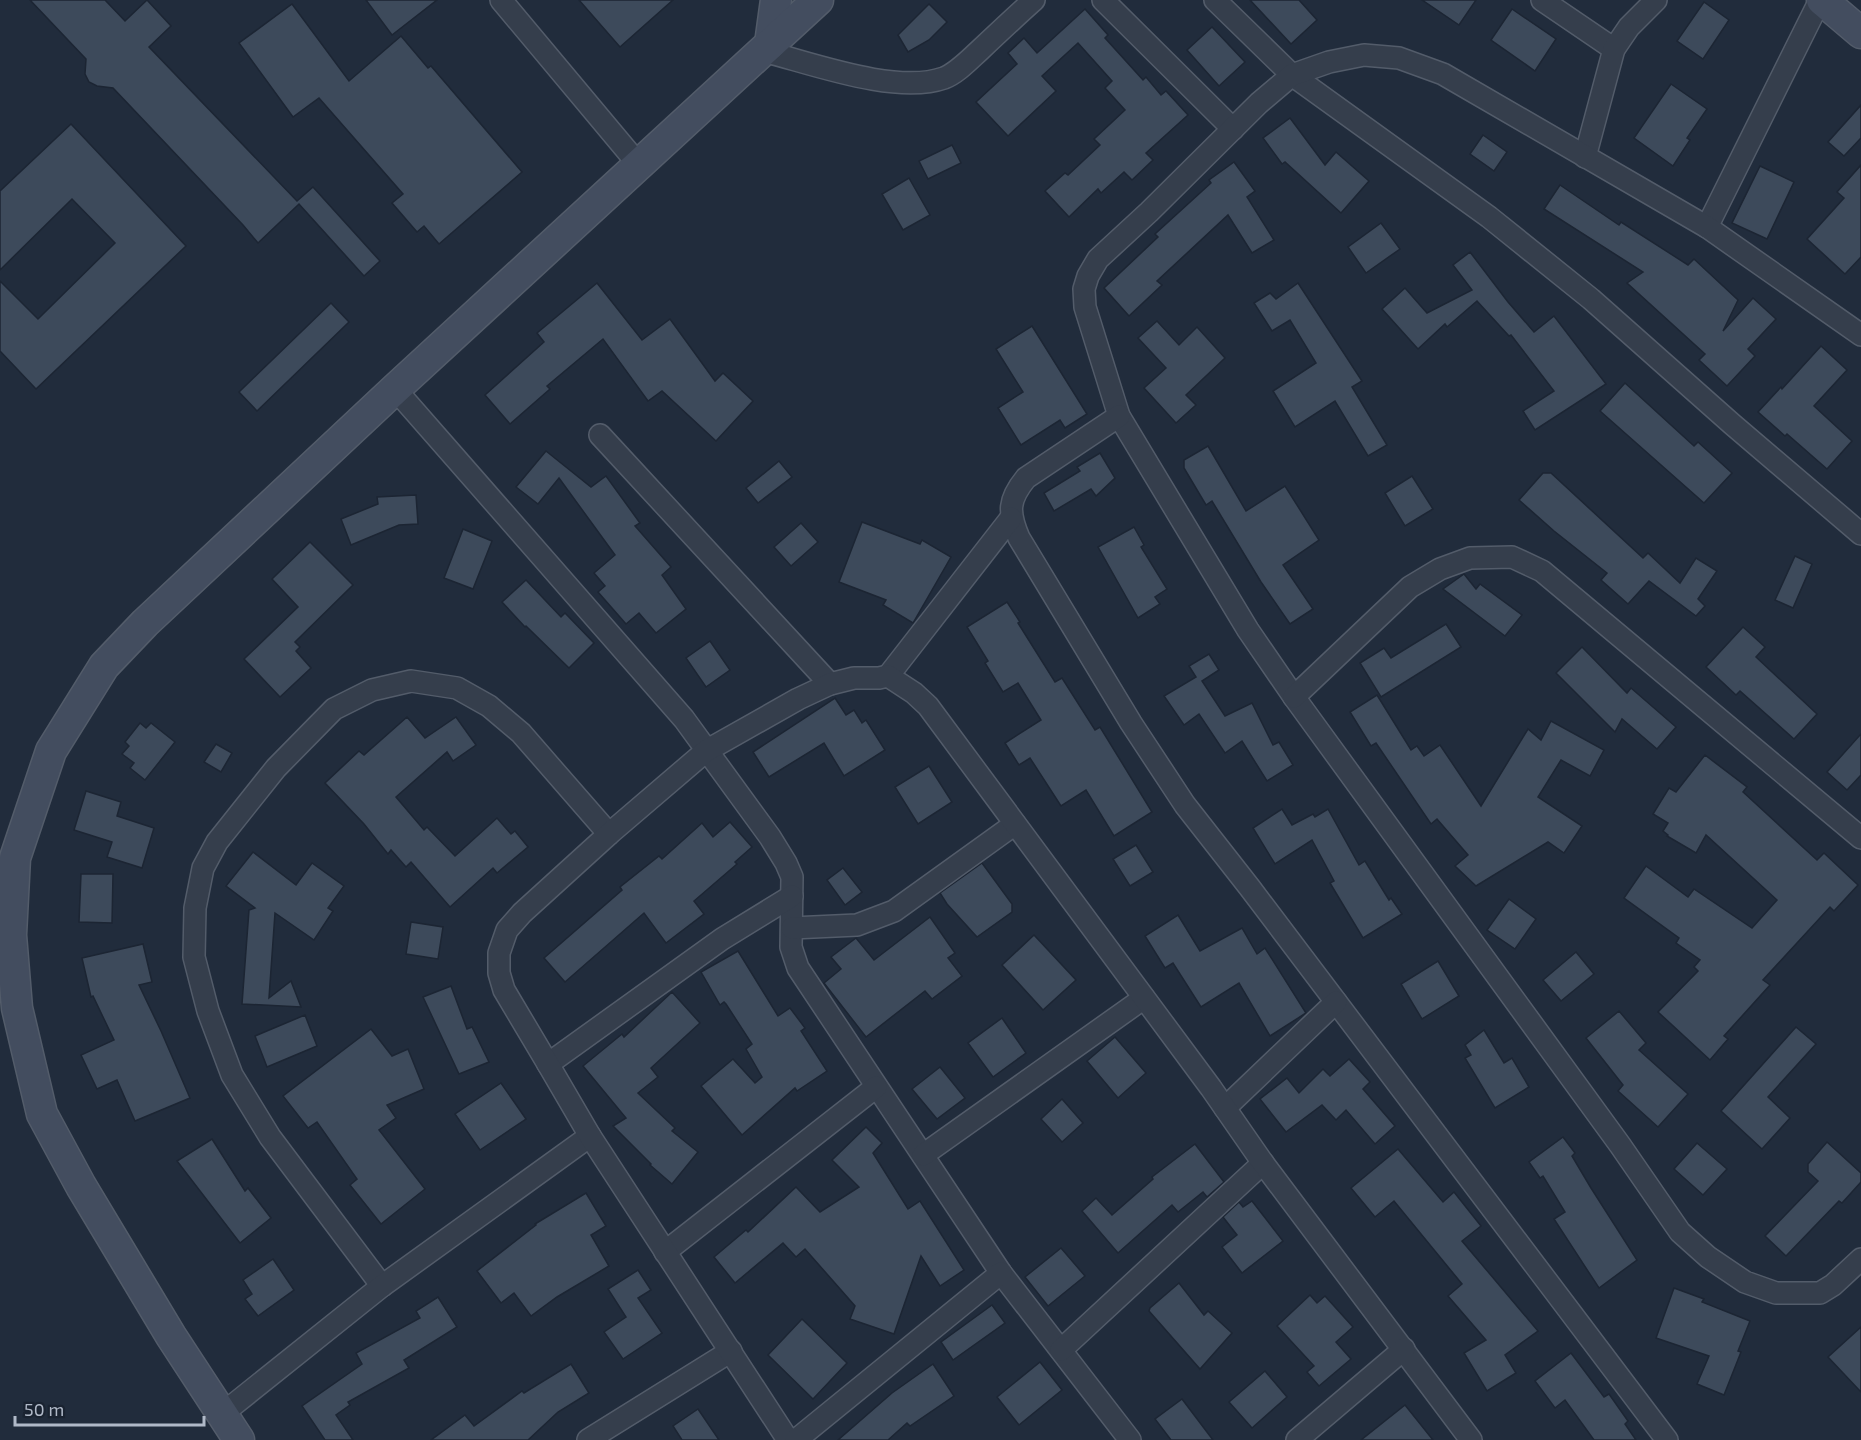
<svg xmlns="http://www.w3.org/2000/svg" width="1861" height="1440" viewBox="0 0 1861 1440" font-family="'Exo 2',sans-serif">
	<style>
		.building { fill: #3d4a5b; stroke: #1c2533; stroke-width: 1.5 }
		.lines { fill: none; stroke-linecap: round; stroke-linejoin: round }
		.street-casing { stroke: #535c6a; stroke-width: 24 }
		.secondary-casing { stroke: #535c6a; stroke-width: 33 }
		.street { stroke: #353e4c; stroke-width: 21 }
		.secondary { stroke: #434d5f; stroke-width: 30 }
	</style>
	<rect width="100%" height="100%" fill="#212c3c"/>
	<g class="building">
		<path d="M 30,0 L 105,0 L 125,21 L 147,0 L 171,26 L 149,47 L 297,201 L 313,187 L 380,261 L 364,276 L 299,204 L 258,243 L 243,225 L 113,88 L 97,86 L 89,82 L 85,74 L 86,59 Z"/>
		<path d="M 366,0 L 437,0 L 392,35 Z"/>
		<path d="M 579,0 L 673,0 L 620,47 Z"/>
		<path d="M 1250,0 L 1299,0 L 1317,20 L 1291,44 Z"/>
		<path d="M 1422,0 L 1476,0 L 1459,25 Z"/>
		<path d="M 1704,2 L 1729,20 L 1703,59 L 1677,41 Z"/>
		<path d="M 292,4 L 349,81 L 401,36 L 428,68 L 431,66 L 522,172 L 439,244 L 424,226 L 417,232 L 392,203 L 403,194 L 319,98 L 293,117 L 239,43 Z"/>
		<path d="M 929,4 L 947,22 L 929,40 L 908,52 L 898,35 Z"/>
		<path d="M 1085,9 L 1108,35 L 1105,38 L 1143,80 L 1146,77 L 1161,95 L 1166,91 L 1188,115 L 1146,153 L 1153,160 L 1132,180 L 1124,172 L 1101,193 L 1098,189 L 1069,217 L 1045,191 L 1065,173 L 1068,175 L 1100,145 L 1094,139 L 1125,110 L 1105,88 L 1112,81 L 1078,43 L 1042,76 L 1056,91 L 1008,136 L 976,102 L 1017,64 L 1008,53 L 1024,38 L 1037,53 Z"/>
		<path d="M 1512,9 L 1556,39 L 1535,71 L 1491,40 Z"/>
		<path d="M 1212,27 L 1245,62 L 1219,86 L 1187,50 Z"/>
		<path d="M 1671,84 L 1707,109 L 1687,138 L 1690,140 L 1673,166 L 1634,138 Z"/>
		<path d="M 1861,105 L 1861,138 L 1844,156 L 1828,142 Z"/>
		<path d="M 1290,118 L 1325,165 L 1336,152 L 1369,181 L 1341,213 L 1285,162 L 1282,164 L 1263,138 Z"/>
		<path d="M 71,124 L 186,246 L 36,389 L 0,351 L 0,281 L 38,319 L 115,243 L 72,199 L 0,270 L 0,191 Z"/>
		<path d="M 1483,135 L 1507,152 L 1494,171 L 1470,154 Z"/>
		<path d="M 952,145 L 961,163 L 928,179 L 919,161 Z"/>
		<path d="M 1234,162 L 1255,191 L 1247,197 L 1274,240 L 1252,253 L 1228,215 L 1157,281 L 1162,285 L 1129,316 L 1104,288 L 1158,237 L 1155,234 L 1211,183 L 1209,180 Z"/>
		<path d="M 1861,165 L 1861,257 L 1845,274 L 1807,239 L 1844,198 L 1837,192 Z"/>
		<path d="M 1760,166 L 1794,182 L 1767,239 L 1732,223 Z"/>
		<path d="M 909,178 L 930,215 L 903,230 L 882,194 Z"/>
		<path d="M 1560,185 L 1619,225 L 1621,222 L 1688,265 L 1694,259 L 1738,300 L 1723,331 L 1753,298 L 1776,319 L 1748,349 L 1755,356 L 1727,386 L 1699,360 L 1705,354 L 1627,283 L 1643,272 L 1544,209 Z"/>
		<path d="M 1381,223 L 1400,249 L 1366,273 L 1348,247 Z"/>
		<path d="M 1470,252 L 1508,302 L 1534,332 L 1554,316 L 1606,384 L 1535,430 L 1523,411 L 1554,391 L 1511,335 L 1509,336 L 1477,301 L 1447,327 L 1445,324 L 1418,349 L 1382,309 L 1405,288 L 1427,313 L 1472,290 L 1453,265 Z"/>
		<path d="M 597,283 L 642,340 L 670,319 L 715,381 L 723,373 L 753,401 L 716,441 L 662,391 L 648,401 L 603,339 L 547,386 L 550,389 L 510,424 L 485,395 L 544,342 L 537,333 Z"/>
		<path d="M 1298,283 L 1362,381 L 1352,387 L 1387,445 L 1368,456 L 1335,401 L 1295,427 L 1273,391 L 1316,363 L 1290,320 L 1272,331 L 1254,303 L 1270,293 L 1276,299 Z"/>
		<path d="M 331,303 L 349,322 L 257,411 L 239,392 Z"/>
		<path d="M 1157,321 L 1179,345 L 1197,327 L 1225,358 L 1186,395 L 1196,405 L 1176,423 L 1144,388 L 1166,368 L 1138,338 Z"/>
		<path d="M 1032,326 L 1087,414 L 1065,428 L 1060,420 L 1021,445 L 998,408 L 1023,392 L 996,349 Z"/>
		<path d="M 1821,346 L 1847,370 L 1814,406 L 1852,441 L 1827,469 L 1787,434 L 1785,436 L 1758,412 L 1781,387 L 1782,389 Z"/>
		<path d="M 1625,383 L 1694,446 L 1698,442 L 1732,473 L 1704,503 L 1600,411 Z"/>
		<path d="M 1208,446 L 1246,511 L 1285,486 L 1319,540 L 1283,565 L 1313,609 L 1290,624 L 1261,582 L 1212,501 L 1206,505 L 1184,468 L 1184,460 Z"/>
		<path d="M 546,451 L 591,487 L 606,476 L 640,523 L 635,526 L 671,567 L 662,575 L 686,609 L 656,633 L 639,613 L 626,624 L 598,592 L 605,586 L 594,573 L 615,555 L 559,478 L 538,504 L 516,487 Z"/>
		<path d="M 1100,453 L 1115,478 L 1096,496 L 1091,489 L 1054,511 L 1044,493 L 1080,471 L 1077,467 Z"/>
		<path d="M 779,461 L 792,477 L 758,503 L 746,488 Z"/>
		<path d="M 1543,473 L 1551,473 L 1643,558 L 1648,553 L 1680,583 L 1696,558 L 1717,571 L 1698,599 L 1705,606 L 1696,616 L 1649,581 L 1628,604 L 1601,580 L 1607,573 L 1554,531 L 1519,500 Z"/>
		<path d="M 1412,476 L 1433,509 L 1405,526 L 1385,493 Z"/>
		<path d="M 416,495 L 418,524 L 399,525 L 351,545 L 341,519 L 378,504 L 377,497 Z"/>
		<path d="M 862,522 L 920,544 L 922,540 L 951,557 L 913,623 L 883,605 L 886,600 L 839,582 Z"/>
		<path d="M 801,523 L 818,542 L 791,566 L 774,547 Z"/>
		<path d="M 1134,527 L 1144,545 L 1141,547 L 1167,589 L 1155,597 L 1160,604 L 1138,618 L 1098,547 Z"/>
		<path d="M 463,529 L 492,541 L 473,589 L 444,578 Z"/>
		<path d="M 310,542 L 353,585 L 295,642 L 300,647 L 296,651 L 311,668 L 280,697 L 244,659 L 298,607 L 272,579 Z"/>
		<path d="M 1795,556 L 1812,564 L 1793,608 L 1775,600 Z"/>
		<path d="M 1464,574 L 1476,589 L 1480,584 L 1522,615 L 1505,636 L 1443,589 Z"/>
		<path d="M 526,580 L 561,617 L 565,613 L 594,643 L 569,668 L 526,626 L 525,627 L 502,602 Z"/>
		<path d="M 1007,602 L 1020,622 L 1018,623 L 1055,682 L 1062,678 L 1095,730 L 1100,727 L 1152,812 L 1114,836 L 1086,790 L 1061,806 L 1030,758 L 1019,765 L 1005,743 L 1041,720 L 1018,683 L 1003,692 L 985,663 L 988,661 L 967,627 Z"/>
		<path d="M 1446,624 L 1461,647 L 1381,697 L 1360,663 L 1384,648 L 1391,658 Z"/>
		<path d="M 1743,627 L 1765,647 L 1756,657 L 1817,714 L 1794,739 L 1740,691 L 1736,695 L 1706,667 Z"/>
		<path d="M 710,641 L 730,670 L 706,687 L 686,658 Z"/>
		<path d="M 1582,647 L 1627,693 L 1631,688 L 1676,727 L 1657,749 L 1622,719 L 1615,732 L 1556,673 Z"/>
		<path d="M 1209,654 L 1219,670 L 1202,681 L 1225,716 L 1252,703 L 1273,745 L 1279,742 L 1293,765 L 1267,781 L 1242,741 L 1225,753 L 1199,714 L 1184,725 L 1164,696 L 1196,677 L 1189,666 Z"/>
		<path d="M 1377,695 L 1411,750 L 1417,746 L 1424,756 L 1440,745 L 1481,806 L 1528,729 L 1541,740 L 1551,721 L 1604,750 L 1590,776 L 1561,760 L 1538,797 L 1582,826 L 1564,853 L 1548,842 L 1476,886 L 1455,866 L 1468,855 L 1437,819 L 1431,824 L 1376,743 L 1371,746 L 1350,712 Z"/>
		<path d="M 835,698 L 846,715 L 854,710 L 862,723 L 866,720 L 885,750 L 844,776 L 824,743 L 769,777 L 753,752 Z"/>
		<path d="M 407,717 L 425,738 L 456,717 L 476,745 L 453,761 L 447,752 L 396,797 L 424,830 L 427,827 L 455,856 L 497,818 L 511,834 L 515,831 L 528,847 L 497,873 L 493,868 L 450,907 L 411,862 L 406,867 L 391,850 L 388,854 L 364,824 L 325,783 L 359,751 L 364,755 Z"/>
		<path d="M 140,723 L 146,728 L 151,723 L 175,742 L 145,780 L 130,768 L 134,763 L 122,754 L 129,746 L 125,742 Z"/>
		<path d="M 1861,734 L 1861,775 L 1847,790 L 1827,772 Z"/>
		<path d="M 216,744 L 232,753 L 221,772 L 204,762 Z"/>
		<path d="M 1705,755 L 1747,787 L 1743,792 L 1817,860 L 1824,853 L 1858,885 L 1834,911 L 1830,907 L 1763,980 L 1770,985 L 1724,1036 L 1728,1039 L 1710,1060 L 1658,1012 L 1698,971 L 1694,967 L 1700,960 L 1676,943 L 1679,938 L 1624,898 L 1646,866 L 1688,897 L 1694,889 L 1752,928 L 1777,900 L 1706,835 L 1696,853 L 1667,836 L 1668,835 L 1663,831 L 1668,823 L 1653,814 L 1669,788 L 1676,792 Z"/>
		<path d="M 929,766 L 952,802 L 918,824 L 895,787 Z"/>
		<path d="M 86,791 L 121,802 L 117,816 L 154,828 L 142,868 L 107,857 L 112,842 L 74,830 Z"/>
		<path d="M 1282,809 L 1292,825 L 1313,814 L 1315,817 L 1328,809 L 1359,865 L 1365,861 L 1389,900 L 1391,898 L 1402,914 L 1363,938 L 1330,883 L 1334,881 L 1312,840 L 1275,864 L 1253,828 Z"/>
		<path d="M 730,822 L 752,847 L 735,862 L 737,864 L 694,901 L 704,914 L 666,943 L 644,913 L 565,982 L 544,958 L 622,890 L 620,887 L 659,856 L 662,859 L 702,823 L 713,837 Z"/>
		<path d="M 1136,845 L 1153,872 L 1130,886 L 1113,859 Z"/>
		<path d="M 253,852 L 296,885 L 312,863 L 344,886 L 328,908 L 333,911 L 314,940 L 275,913 L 269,998 L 291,981 L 301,1007 L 242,1004 L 249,910 L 255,908 L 226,886 Z"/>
		<path d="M 982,863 L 1012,904 L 1012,912 L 977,937 L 947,904 L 940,893 Z"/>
		<path d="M 843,868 L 862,892 L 845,905 L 827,880 Z"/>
		<path d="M 81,874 L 113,874 L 112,923 L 79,922 Z"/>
		<path d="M 1509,899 L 1536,919 L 1515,949 L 1487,930 Z"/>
		<path d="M 1178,915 L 1200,951 L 1242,928 L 1257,954 L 1265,948 L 1306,1013 L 1270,1036 L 1239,983 L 1201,1007 L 1173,963 L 1165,968 L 1145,936 Z"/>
		<path d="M 930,917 L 955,953 L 948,958 L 962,976 L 932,999 L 925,991 L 866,1037 L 824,983 L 841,969 L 831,957 L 856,938 L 874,960 Z"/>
		<path d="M 411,922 L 443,927 L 438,959 L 406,954 Z"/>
		<path d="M 1034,935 L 1076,980 L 1043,1010 L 1002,965 Z"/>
		<path d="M 143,944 L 152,982 L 139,985 L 161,1031 L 190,1098 L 135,1121 L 117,1080 L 97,1089 L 81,1055 L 114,1040 L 93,996 L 91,997 L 82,958 Z"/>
		<path d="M 738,951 L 778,1016 L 790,1008 L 805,1028 L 801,1031 L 827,1071 L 797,1091 L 795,1088 L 742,1135 L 701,1086 L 733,1059 L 755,1083 L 762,1077 L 746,1049 L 752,1044 L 726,1004 L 724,1002 L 720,1005 L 701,972 Z"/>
		<path d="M 1576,952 L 1594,974 L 1561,1001 L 1543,980 Z"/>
		<path d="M 1438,961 L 1459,996 L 1422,1019 L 1401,984 Z"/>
		<path d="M 451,986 L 467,1029 L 472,1027 L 489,1062 L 459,1074 L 423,997 Z"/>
		<path d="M 672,992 L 700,1023 L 651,1068 L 658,1077 L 638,1093 L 675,1128 L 672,1131 L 698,1152 L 672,1184 L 650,1165 L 651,1164 L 613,1126 L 626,1118 L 583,1066 L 622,1034 L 624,1037 Z"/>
		<path d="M 1619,1011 L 1646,1043 L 1639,1050 L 1688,1094 L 1658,1127 L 1618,1091 L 1623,1085 L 1586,1038 Z"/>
		<path d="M 305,1015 L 317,1046 L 267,1067 L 255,1036 Z"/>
		<path d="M 1002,1018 L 1026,1053 L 993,1077 L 968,1043 Z"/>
		<path d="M 1796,1027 L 1816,1044 L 1768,1097 L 1790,1118 L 1762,1149 L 1721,1111 Z"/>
		<path d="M 371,1029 L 392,1056 L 408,1049 L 424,1089 L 387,1105 L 396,1118 L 379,1130 L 425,1189 L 381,1224 L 350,1185 L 357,1179 L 317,1122 L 308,1128 L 283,1096 Z"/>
		<path d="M 1484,1030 L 1504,1063 L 1512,1058 L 1529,1087 L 1495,1108 L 1465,1058 L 1471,1055 L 1465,1045 Z"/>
		<path d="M 1115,1037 L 1146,1073 L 1118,1098 L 1087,1061 Z"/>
		<path d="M 1349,1059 L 1370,1082 L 1363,1089 L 1395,1126 L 1375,1144 L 1346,1110 L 1336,1120 L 1322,1105 L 1286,1132 L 1260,1099 L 1287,1078 L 1299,1093 L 1323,1069 L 1330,1076 Z"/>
		<path d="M 940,1067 L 965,1098 L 937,1119 L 912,1089 Z"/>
		<path d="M 501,1083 L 526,1119 L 480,1150 L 455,1114 Z"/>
		<path d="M 1062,1099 L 1083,1123 L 1062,1142 L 1041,1119 Z"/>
		<path d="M 866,1127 L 882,1143 L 873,1153 L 908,1209 L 920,1201 L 964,1270 L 940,1286 L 921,1256 L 894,1334 L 850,1319 L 855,1306 L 805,1249 L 796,1257 L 783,1243 L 735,1283 L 714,1257 L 746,1230 L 748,1232 L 796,1187 L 820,1212 L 859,1187 L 832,1160 Z"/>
		<path d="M 1563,1137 L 1575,1153 L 1572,1156 L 1591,1188 L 1637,1260 L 1599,1288 L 1554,1219 L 1565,1212 L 1543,1176 L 1540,1178 L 1529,1162 Z"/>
		<path d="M 212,1139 L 245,1191 L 248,1188 L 271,1218 L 240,1243 L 177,1161 Z"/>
		<path d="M 1827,1142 L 1861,1173 L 1861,1182 L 1842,1203 L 1839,1201 L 1786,1256 L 1765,1236 L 1818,1181 L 1808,1172 L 1808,1164 Z"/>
		<path d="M 1697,1143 L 1727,1169 L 1703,1195 L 1674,1169 Z"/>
		<path d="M 1195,1144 L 1224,1182 L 1207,1197 L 1203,1192 L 1178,1212 L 1172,1205 L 1118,1253 L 1082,1211 L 1096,1198 L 1112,1215 L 1153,1179 L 1152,1177 Z"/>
		<path d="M 1398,1149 L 1443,1202 L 1454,1192 L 1481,1226 L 1462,1241 L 1538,1331 L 1505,1355 L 1516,1373 L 1487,1391 L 1464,1353 L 1486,1340 L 1448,1296 L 1462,1284 L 1394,1201 L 1375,1217 L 1351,1188 Z"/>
		<path d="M 586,1193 L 606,1226 L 591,1235 L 609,1266 L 557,1297 L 531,1316 L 514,1293 L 501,1303 L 477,1271 L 536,1225 L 535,1224 Z"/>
		<path d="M 1252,1201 L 1283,1241 L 1242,1273 L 1222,1247 L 1237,1235 L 1223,1217 L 1239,1202 L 1243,1207 Z"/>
		<path d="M 1061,1248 L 1085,1276 L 1048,1306 L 1025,1277 Z"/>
		<path d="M 273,1259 L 294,1290 L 258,1316 L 245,1299 L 252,1294 L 243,1280 Z"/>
		<path d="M 638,1270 L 651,1290 L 638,1298 L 662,1333 L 623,1359 L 604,1332 L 626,1317 L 608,1289 Z"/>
		<path d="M 1179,1283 L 1204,1315 L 1208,1311 L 1232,1333 L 1200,1369 L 1149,1311 L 1150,1308 Z"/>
		<path d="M 1674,1288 L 1704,1299 L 1702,1302 L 1750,1321 L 1738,1351 L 1741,1352 L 1724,1395 L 1697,1384 L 1709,1356 L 1656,1338 Z"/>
		<path d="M 1310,1295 L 1317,1303 L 1325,1296 L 1353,1327 L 1336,1342 L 1351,1359 L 1319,1386 L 1307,1372 L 1314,1366 L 1277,1326 Z"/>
		<path d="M 438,1297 L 457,1327 L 404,1360 L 409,1368 L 348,1402 L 350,1405 L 336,1415 L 353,1440 L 325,1440 L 302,1406 L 362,1364 L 356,1353 L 420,1318 L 416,1311 Z"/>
		<path d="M 992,1305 L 1005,1323 L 953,1360 L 941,1342 Z"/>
		<path d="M 802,1319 L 847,1363 L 813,1399 L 768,1355 Z"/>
		<path d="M 1861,1327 L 1861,1392 L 1828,1357 Z"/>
		<path d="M 1571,1353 L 1604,1397 L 1609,1394 L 1628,1421 L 1625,1424 L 1636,1440 L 1594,1440 L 1565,1400 L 1555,1408 L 1535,1381 Z"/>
		<path d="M 1040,1362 L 1062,1390 L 1019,1425 L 997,1397 Z"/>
		<path d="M 571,1364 L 589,1393 L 558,1412 L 528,1440 L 431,1440 L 465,1415 L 474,1426 L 522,1391 L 524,1393 Z"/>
		<path d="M 933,1364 L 954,1396 L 910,1426 L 907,1423 L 888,1440 L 838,1440 L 892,1393 Z"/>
		<path d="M 1265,1371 L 1287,1397 L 1252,1428 L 1229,1402 Z"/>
		<path d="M 1182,1399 L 1213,1440 L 1171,1440 L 1155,1419 Z"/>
		<path d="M 1405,1405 L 1433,1440 L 1361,1440 Z"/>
		<path d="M 698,1409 L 719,1440 L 682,1440 L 673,1426 Z"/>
	</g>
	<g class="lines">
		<defs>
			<g id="street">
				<path d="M 501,0 L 639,165"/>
				<path d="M 1103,0 L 1233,129"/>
				<path d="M 1215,0 L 1292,75 L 1489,217 L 1591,299 L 1732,424 L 1861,534"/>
				<path d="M 1542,0 L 1614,49"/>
				<path d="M 763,51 C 811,63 896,95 944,78 C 957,73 969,60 980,50 C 998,33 1016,16 1034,0"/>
				<path d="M 1585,157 L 1614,49 L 1629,27 L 1656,0"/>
				<path d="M 1707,227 L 1820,0"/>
				<path d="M 1861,335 L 1707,227 L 1443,74 L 1399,58 L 1364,55 L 1329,62 L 1292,75 L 1259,103 L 1149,212 L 1098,259 L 1088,276 L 1084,289 L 1085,307 L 1119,416 L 1248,630 L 1294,697 L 1620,1145 L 1680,1232 L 1708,1257 L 1745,1282 L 1776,1293 L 1820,1293 L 1833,1285 L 1861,1259"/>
				<path d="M 395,389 L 684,719 L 770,837 L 786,863 L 792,877 L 791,947 L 798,968 L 1001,1273 L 1130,1440"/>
				<path d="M 1119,416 L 1026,478 C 1008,500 1008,512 1019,538 L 1131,723 L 1185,805 L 1250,888 L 1667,1440"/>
				<path d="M 600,435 L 830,684"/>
				<path d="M 888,676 L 1011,518"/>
				<path d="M 1294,697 L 1410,587 L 1440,569 L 1470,558 L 1512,557 L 1542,571 L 1861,838"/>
				<path d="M 792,928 L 857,925 L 894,911 L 1015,824"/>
				<path d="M 548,1064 L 722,939 L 792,896"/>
				<path d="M 1225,1108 L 1336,1002"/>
				<path d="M 923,1155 L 1144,998"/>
				<path d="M 665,1252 L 876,1087"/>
				<path d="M 382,1286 L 270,1137 L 232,1075 L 208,1011 L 194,957 L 195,908 L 203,868 L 217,842 L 276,768 L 334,709 L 372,690 L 411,681 L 457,688 L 489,706 L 521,733 L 609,834"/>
				<path d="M 1061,1350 L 1263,1163"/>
				<path d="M 222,1414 L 382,1286 L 590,1136"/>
				<path d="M 588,1440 L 731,1351"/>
				<path d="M 788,1440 L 590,1136 L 548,1064 L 504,990 L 499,973 L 499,953 L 507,930 L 522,913 L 609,834 L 706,751 L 798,699 L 830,684 L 854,678 L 879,678 L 888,676 L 914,693 L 928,706 L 1211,1088 L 1263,1163 L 1471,1440"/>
				<path d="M 796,1440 L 1001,1273"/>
				<path d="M 1297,1440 L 1404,1349"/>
			</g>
			<g id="secondary">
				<path d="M 1822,0 L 1861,33"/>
				<path d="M 770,44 L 776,0"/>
				<path d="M 239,1440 L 171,1336 L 81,1186 L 42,1114 L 17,1008 L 11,935 L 15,858 L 51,751 L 104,666 L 145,623 L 395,389 L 818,0"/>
			</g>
		</defs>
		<use href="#street" class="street-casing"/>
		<use href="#secondary" class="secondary-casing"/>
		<use href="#street" class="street"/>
		<use href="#secondary" class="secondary"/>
	</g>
	<path d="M15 1416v9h189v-9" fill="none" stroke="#b0b9c8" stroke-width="3"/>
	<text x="24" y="1416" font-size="18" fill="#b0b9c8" stroke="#1a2331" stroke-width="4.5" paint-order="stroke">50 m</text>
</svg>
